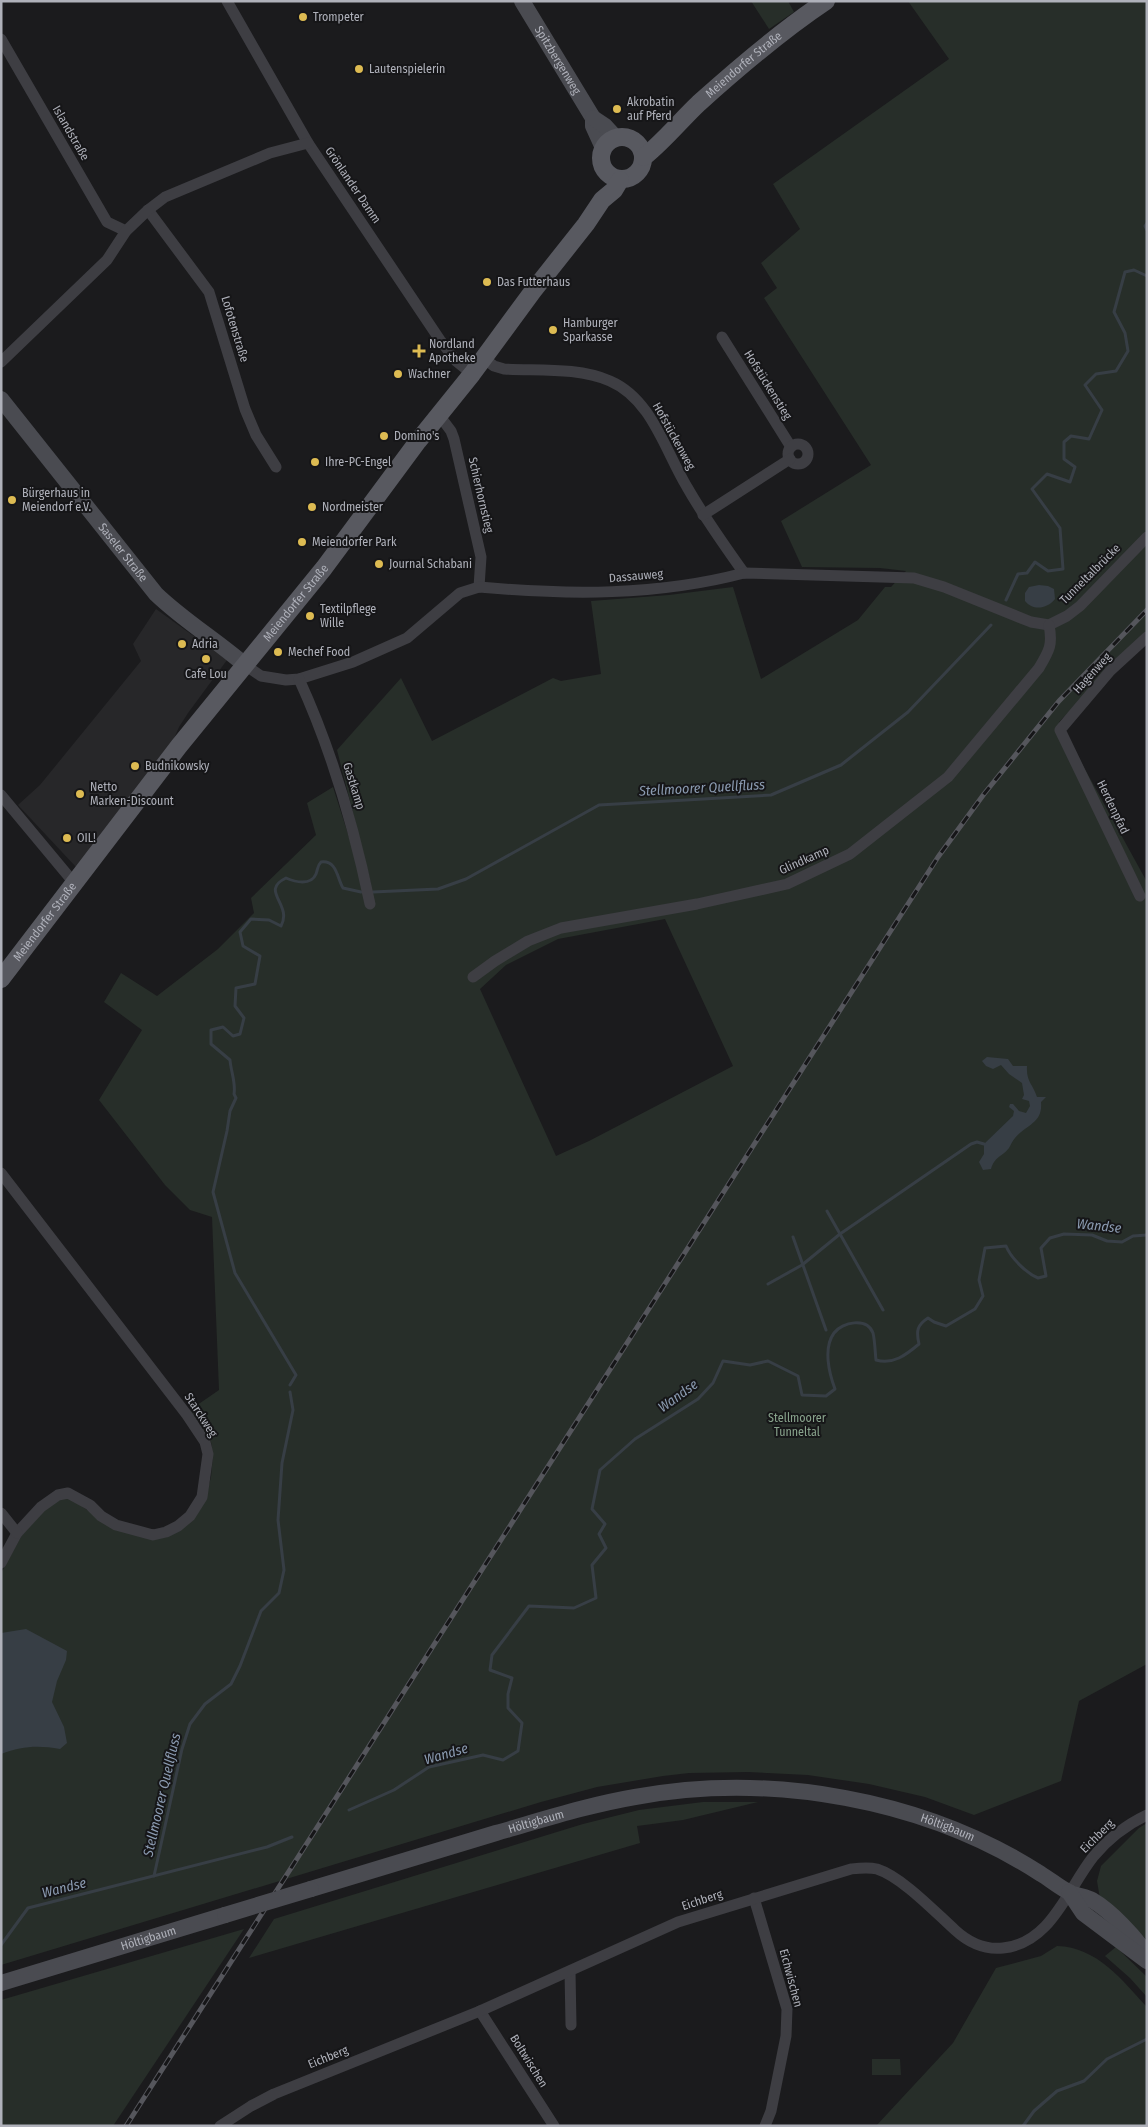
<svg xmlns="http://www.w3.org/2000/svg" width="1148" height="2127" viewBox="0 0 1148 2127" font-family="'Fira Sans Condensed',sans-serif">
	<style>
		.built { fill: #272729 }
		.green { fill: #272e29; fill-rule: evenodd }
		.water { fill: #373e45 }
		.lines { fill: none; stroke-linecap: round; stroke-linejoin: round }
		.stream { stroke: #373e45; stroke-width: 3 }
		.street { stroke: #3e3e43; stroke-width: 11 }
		.secondary { stroke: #4a4b51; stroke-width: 16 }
		.primary { stroke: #585960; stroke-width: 18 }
		.rail-casing { stroke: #55565c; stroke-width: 5 }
		.rail { stroke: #161618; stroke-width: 3; stroke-dasharray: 9; stroke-linecap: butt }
		.secondary-bridge { stroke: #4a4b51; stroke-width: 16 }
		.poi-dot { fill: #ddbb52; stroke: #161618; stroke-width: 2 }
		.labels { text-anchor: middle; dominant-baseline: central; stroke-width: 4; stroke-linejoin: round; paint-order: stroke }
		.poi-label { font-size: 12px; fill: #afb1ba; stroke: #161618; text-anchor: start }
		.street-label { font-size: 12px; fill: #afb1ba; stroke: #161618 }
		.park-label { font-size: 12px; fill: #88a38c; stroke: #161618 }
		.water-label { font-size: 14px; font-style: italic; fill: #8b9bb1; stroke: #161618 }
	</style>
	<rect width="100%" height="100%" fill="#1b1b1d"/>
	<path class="built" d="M 156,609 L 227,660 L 188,713 L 179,727 L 168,752 L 76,867 L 18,805 L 40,785 L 141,661 L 133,644 Z"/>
	<g class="green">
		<path d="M 751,1 L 788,1 L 794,12 L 769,29 Z"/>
		<path d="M 908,1 L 1147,1 L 1147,631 L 1059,722 L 1147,882 L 1147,1664 L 1079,1701 L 1061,1781 L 974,1815 L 925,1797 L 869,1784 L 808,1775 L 748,1772 L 689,1773 L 663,1776 L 597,1787 L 541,1802 L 1,1965 L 1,1573 L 22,1535 L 55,1499 L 68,1497 L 111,1526 L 161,1538 L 205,1500 L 211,1477 L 213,1455 L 211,1442 L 190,1410 L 219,1390 L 212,1217 L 190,1210 L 165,1185 L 99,1100 L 142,1030 L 104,1002 L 121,973 L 157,996 L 218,949 L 254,913 L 251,898 L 316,835 L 307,803 L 333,787 L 355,856 L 363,889 L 371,884 L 337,750 L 401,678 L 432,741 L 553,678 L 561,681 L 601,674 L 591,601 L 669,595 L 733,587 L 761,679 L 858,620 L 885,587 L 891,587 L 906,571 L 880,568 L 802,567 L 781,521 L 871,465 L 764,298 L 777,288 L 761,263 L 800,229 L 773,184 L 949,59 ZM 665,919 L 733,1066 L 589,1141 L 556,1156 L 480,989 L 506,965 L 558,939 Z"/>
		<path d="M 703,1802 L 758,1802 L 683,1820 L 637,1826 L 640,1843 L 249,1958 L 274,1919 L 583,1824 L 639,1810 Z"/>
		<path d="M 1147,1823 L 1147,1938 L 1145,1938 L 1100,1899 L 1097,1881 L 1101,1866 L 1139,1828 Z"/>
		<path d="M 244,1929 L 113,2126 L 1,2126 L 1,2000 Z"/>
		<path d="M 1057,1946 C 1097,1947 1122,1980 1147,2007 L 1147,2126 L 876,2126 L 953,2043 L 996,1968 L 1041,1956 Z"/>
		<path d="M 1116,1947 L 1147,1977 L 1147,1997 L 1130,1978 L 1105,1956 Z"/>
		<path d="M 872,2059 L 900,2059 L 901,2075 L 872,2075 Z"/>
	</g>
	<g class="water">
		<path d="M 1039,585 L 1048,586 L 1054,589 L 1055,599 C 1047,609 1033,611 1025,601 L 1025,593 L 1029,587 Z"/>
		<path d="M 987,1057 L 1008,1059 L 1013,1066 L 1027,1066 C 1026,1082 1033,1084 1037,1097 L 1046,1097 L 1041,1102 C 1043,1123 1027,1124 1015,1138 C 1012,1141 1011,1145 1009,1148 C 1002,1157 995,1156 991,1169 L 983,1170 L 979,1162 L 984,1154 L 984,1144 L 1013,1116 L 1014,1111 L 1009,1107 L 1010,1104 L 1013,1104 L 1019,1111 L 1026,1113 L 1030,1106 L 1029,1101 L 1022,1099 L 1024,1095 L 1022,1083 L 1009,1074 L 1001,1065 L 993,1069 L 986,1066 L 982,1061 Z"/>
		<path d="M 26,1629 L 67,1651 L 66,1660 L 57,1681 L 52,1702 L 64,1727 L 67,1743 L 60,1749 C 38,1745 22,1746 1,1754 L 1,1633 Z"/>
	</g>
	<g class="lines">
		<g class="stream">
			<path d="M 1147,223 L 1145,226 L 1147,230"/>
			<path d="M 1006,600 L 1018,574 L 1027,573 L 1035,562 L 1048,571 L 1063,569 L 1060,528 L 1032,489 L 1047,474 L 1070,482 L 1075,467 L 1064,459 L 1064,442 L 1071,436 L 1089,439 L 1102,410 L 1085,385 L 1096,374 L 1116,371 L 1128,351 L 1125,333 L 1114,312 L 1125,272 L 1134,270 L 1147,276"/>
			<path d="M 373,892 L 438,889 L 466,879 L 599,805 L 771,795 L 841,765 L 908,712 L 991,625"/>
			<path d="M 827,1211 L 883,1310"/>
			<path d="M 793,1237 L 826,1330"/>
			<path d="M 768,1284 L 802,1265 L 840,1234 L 971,1144 L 977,1142 L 984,1144"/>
			<path d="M 290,1385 L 296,1375 L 235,1273 L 213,1192 L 227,1131 L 230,1111 L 236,1098 L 234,1094 C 236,1083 231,1072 230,1060 L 211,1044 L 211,1030 L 223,1027 L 233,1036 L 240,1034 L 244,1018 L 235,1006 L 236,988 L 255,984 L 260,956 L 243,946 L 240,932 L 251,919 L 269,920 L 281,926 C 293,904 259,891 286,878 C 295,882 311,886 316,874 C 318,869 317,866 321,862 C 337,860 337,878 343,888 L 361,892"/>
			<path d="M 349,1810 L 394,1790 L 429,1767 L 483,1755 L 503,1760 L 518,1751 L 522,1723 L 508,1708 L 508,1694 L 512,1678 L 490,1670 L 492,1655 L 529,1606 L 574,1608 L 596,1598 L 592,1565 L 606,1548 L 599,1534 L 605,1524 L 592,1509 L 600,1470 L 635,1439 L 698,1399 L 713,1383 L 723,1361 L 750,1365 L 768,1361 L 798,1376 L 802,1395 L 826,1396 L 835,1389 C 829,1373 823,1348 834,1333 C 842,1322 867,1317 873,1333 C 875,1341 875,1352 876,1360 C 893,1365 906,1355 919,1344 C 916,1331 917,1325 928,1318 L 934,1322 L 946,1326 L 975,1309 L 983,1296 L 979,1280 L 985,1248 L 1006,1246 C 1011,1258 1026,1273 1038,1278 L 1046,1276 L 1041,1248 L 1050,1238 L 1064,1234 L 1092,1235 L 1107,1241 L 1122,1242 L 1133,1236 L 1147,1235"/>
			<path d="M 154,1876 L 182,1749 L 190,1724 L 205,1704 L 231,1684 L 240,1666 L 261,1611 L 279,1593 L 284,1570 L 278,1520 L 282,1463 L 293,1410 L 290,1392"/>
			<path d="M 1,1945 L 28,1908 L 267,1847 L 292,1837"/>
			<path d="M 1023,2126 L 1034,2111 L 1057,2091 L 1084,2081 L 1107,2059 L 1147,2039"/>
		</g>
		<g class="street">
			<path d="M 227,1 L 308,143 L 440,340 L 456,361 L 472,374"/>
			<path d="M 1,39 L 107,222 L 126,231"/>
			<path d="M 148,210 L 209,292 L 245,409 L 256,435 L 276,467"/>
			<path d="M 722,337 L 791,447"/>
			<path d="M 483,358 L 494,366 L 504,369 C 538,371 578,367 610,381 C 652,399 665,451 687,487 C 704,517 724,545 744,573"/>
			<path d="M 1,362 L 107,260 L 126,231 L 148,210 L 165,197 L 270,153 L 308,143"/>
			<path d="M 439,415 L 451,431 L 454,439 L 481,557 L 479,587"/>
			<circle cx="798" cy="454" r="10"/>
			<path d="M 703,515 L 790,459"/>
			<path d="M 245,665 L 261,676 L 286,680 L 299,679 L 353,662 L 407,638 L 460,593 L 479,587 C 568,595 657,596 744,573 L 914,578 L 944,587 L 1031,622 L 1049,625 L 1067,616 L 1080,606 L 1147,537"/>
			<path d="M 299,679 C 332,751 354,827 370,904"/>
			<path d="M 1,795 L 75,884"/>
			<path d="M 1140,896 L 1060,730 L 1110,671 L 1147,637"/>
			<path d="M 473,977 L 495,961 L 528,941 L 561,928 L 697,904 L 787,884 L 850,854 L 948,777 L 1039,668 C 1049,651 1053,645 1049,625"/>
			<path d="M 1,1173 L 187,1415 L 205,1442 L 208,1454 L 202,1497 L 190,1516 L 178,1526 L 166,1532 L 153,1535 L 116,1525 L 101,1516 L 90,1505 L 68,1493 L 58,1495 L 41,1507 L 17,1533 L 1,1563"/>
			<path d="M 1,1513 L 17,1533"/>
			<path d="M 754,1898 L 787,2009 L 786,2036 L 771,2111 L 765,2126"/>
			<path d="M 570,1971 L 571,2025"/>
			<path d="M 480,2011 L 554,2126"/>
			<path d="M 220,2126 L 251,2106 L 274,2094 L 480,2011 L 678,1922 L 851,1869 C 860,1868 868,1867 877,1869 C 902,1877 935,1912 955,1930 C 968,1942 984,1950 1003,1948 C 1051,1943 1067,1890 1093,1857 C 1108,1839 1126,1825 1147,1815"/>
		</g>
		<g class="secondary">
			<path id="s1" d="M 522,1 L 593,118 L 593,126 L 603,148"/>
			<path d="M 593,118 L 605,126 L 616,138"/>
			<path id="s2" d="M 1,399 L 156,594 C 183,620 216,640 245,665"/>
			<path id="s3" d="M 311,1889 C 373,1870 435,1851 496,1833 C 542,1820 588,1805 635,1797 C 771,1772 925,1799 1041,1874 C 1051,1880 1061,1889 1071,1893 C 1078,1896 1086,1897 1092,1900 C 1111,1911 1134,1936 1147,1954"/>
			<path d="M 1069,1892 L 1083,1913 L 1147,1961"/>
			<path id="s4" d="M 1,1983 L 225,1915"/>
		</g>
		<g class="primary">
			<circle cx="622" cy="158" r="21"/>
			<path id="s5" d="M 644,157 C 664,141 680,121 699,103 C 739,67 781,31 826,1"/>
			<path id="s6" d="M 1,979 L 179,746 L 324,568 L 418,441 L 472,374 L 533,291 L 586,224 L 602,200 L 614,190 L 620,180"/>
		</g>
		<defs>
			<path id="rail" d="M 126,2126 L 938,857 L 984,794 L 1059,701 L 1147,610"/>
		</defs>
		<use href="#rail" class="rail-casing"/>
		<use href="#rail" class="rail"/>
		<path class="secondary-bridge" d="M 225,1915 L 311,1889"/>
	</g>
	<g class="poi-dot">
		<circle cx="303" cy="17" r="5"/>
		<circle cx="359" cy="69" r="5"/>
		<circle cx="617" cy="109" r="5"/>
		<circle cx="487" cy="282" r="5"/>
		<circle cx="553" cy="330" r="5"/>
		<path d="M416.5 343.5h5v5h5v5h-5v5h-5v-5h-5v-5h5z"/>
		<circle cx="398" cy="374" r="5"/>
		<circle cx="384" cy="436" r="5"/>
		<circle cx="315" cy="462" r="5"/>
		<circle cx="12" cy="500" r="5"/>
		<circle cx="312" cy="507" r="5"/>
		<circle cx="302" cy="542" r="5"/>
		<circle cx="379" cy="564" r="5"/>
		<circle cx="310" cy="616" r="5"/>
		<circle cx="182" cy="644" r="5"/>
		<circle cx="278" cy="652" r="5"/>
		<circle cx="206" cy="659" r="5"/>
		<circle cx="135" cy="766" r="5"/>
		<circle cx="80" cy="794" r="5"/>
		<circle cx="67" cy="838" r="5"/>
	</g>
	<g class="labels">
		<g class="poi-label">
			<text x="313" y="17">Trompeter</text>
			<text x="369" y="69">Lautenspielerin</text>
			<text x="627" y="102">Akrobatin<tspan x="627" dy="14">auf Pferd</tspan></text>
			<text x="497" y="282">Das Futterhaus</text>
			<text x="563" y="323">Hamburger<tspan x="563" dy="14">Sparkasse</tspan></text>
			<text x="429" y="344">Nordland<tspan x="429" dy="14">Apotheke</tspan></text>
			<text x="408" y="374">Wachner</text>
			<text x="394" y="436">Domino's</text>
			<text x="325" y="462">Ihre-PC-Engel</text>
			<text x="22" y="493">Bürgerhaus in<tspan x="22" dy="14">Meiendorf e.V.</tspan></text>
			<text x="322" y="507">Nordmeister</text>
			<text x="312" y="542">Meiendorfer Park</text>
			<text x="389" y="564">Journal Schabani</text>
			<text x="320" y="609">Textilpflege<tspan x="320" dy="14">Wille</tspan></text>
			<text x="192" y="644">Adria</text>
			<text x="288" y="652">Mechef Food</text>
			<text x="206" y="674" text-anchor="middle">Cafe Lou</text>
			<text x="145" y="766">Budnikowsky</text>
			<text x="90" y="787">Netto<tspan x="90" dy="14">Marken-Discount</tspan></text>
			<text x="77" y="838">OIL!</text>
		</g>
		<g class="street-label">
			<text stroke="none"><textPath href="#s1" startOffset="69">Spitzbergenweg</textPath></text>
			<text stroke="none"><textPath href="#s5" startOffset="136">Meiendorfer Straße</textPath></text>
			<text transform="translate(71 133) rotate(60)">Islandstraße</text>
			<text transform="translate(353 185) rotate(56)">Grönlander Damm</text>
			<text transform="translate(235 329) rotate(73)">Lofotenstraße</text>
			<text transform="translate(768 385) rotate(58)">Hofstückenstieg</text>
			<text transform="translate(674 436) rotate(61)">Hofstückenweg</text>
			<text transform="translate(481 495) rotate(77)">Schierhornstieg</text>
			<text stroke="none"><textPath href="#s2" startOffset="196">Saseler Straße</textPath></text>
			<text transform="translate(1090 574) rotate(-45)">Tunneltalbrücke</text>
			<text transform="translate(636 576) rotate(-5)">Dassauweg</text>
			<text stroke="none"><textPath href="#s6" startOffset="478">Meiendorfer Straße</textPath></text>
			<text transform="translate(1092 673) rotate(-48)">Hagenweg</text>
			<text transform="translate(354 786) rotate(73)">Gastkamp</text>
			<text transform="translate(1113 807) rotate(64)">Herdenpfad</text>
			<text transform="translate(804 860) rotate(-24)">Glindkamp</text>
			<text stroke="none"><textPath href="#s6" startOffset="72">Meiendorfer Straße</textPath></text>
			<text transform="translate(201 1415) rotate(57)">Starckweg</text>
			<text stroke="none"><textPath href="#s3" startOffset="235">Höltigbaum</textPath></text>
			<text stroke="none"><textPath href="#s3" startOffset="655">Höltigbaum</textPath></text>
			<text transform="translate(1097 1836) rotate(-45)">Eichberg</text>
			<text transform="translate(702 1900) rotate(-18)">Eichberg</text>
			<text stroke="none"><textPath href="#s4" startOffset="154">Höltigbaum</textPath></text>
			<text transform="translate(791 1978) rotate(75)">Eichwischen</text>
			<text transform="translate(328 2057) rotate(-22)">Eichberg</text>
			<text transform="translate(529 2061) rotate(58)">Boltwischen</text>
		</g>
		<g class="park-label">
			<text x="797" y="1418">Stellmoorer<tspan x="797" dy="14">Tunneltal</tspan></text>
		</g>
		<g class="water-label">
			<text transform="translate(702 788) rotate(-3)">Stellmoorer Quellfluss</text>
			<text transform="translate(1099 1226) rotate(6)">Wandse</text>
			<text transform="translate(678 1396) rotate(-36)">Wandse</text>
			<text transform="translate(446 1754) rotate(-16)">Wandse</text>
			<text transform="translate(162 1795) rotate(-77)">Stellmoorer Quellfluss</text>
			<text transform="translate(64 1888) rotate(-14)">Wandse</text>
		</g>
	</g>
	<rect width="1148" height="2127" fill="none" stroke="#afb1ba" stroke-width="5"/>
</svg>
